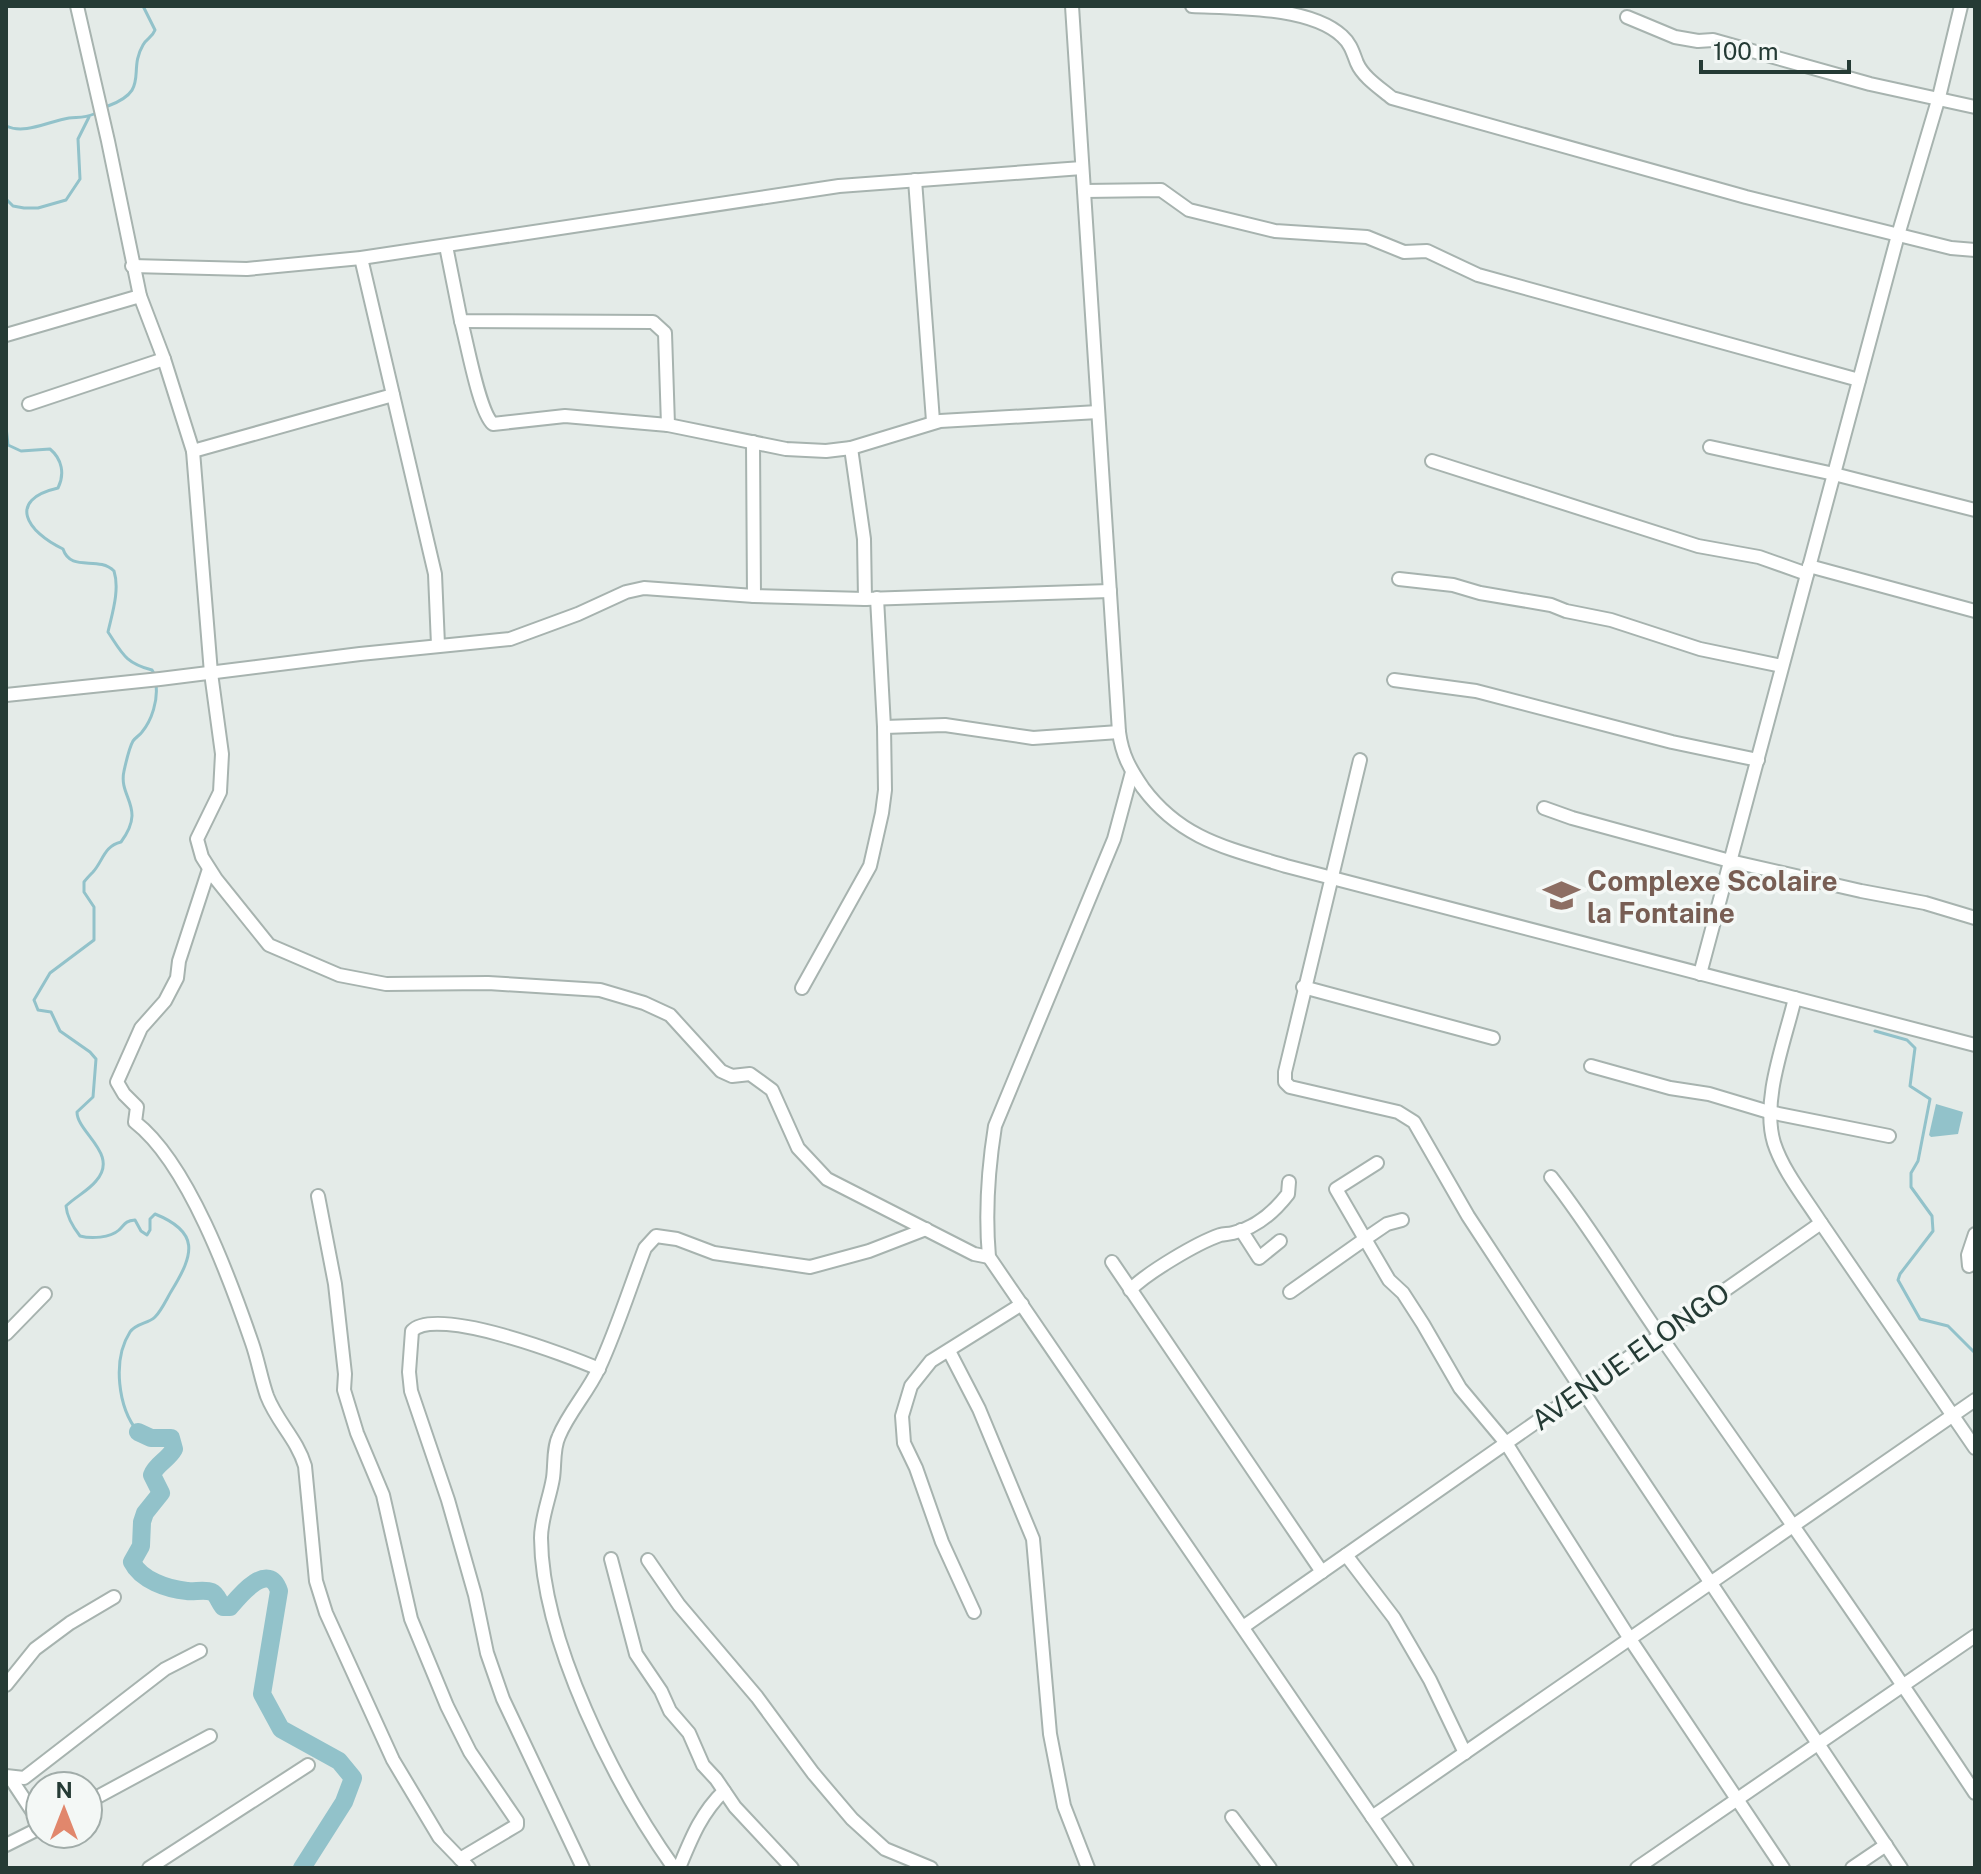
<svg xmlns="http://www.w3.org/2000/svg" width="1981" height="1874" viewBox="0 0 1981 1874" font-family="'Public Sans',sans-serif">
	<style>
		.water { fill: #92c2ca }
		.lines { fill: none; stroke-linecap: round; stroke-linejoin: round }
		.stream { stroke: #92c2ca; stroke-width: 3 }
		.river { stroke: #92c2ca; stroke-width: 18 }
		.minor-casing { stroke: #a7b3af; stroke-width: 16 }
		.minor { stroke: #fff; stroke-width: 12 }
		.labels { text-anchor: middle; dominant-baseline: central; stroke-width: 7; stroke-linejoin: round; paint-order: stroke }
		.education-label { font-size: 28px; font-weight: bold; fill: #785e54; stroke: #f4f8f6; text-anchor: start }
		.street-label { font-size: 28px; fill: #253b35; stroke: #f4f8f6 }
	</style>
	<rect width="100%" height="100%" fill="#e4ebe8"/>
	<path class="water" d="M 1936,1104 L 1963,1112 L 1958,1134 L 1931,1137 L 1929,1135 Z"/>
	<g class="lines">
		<g class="stream">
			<path d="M 1968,6 L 1975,7"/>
			<path d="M 108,106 C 151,90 127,72 143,45 C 147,38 152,38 155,30 L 143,6"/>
			<path d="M 6,126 C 25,135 49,121 69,118 C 78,117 85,118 94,114"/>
			<path d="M 6,199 L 13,206 L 24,208 L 38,208 L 66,200 L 80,179 L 78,139 L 89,117"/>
			<path d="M 6,395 L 6,398"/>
			<path d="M 6,427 L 8,445 L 21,451 L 50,449 C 62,459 65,474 58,488 C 6,500 27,532 63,549 C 71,573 98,555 114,571 C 120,590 112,614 108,632 C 122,653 125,663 152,670 L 156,677"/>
			<path d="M 1875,1031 L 1907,1040 L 1915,1048 L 1910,1086 L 1930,1099 L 1918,1161 L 1911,1173 L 1911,1187 L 1932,1216 L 1933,1231 L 1900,1274 L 1898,1280 L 1920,1319 L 1948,1326 L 1975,1353"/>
			<path d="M 138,1432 C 118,1408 112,1360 130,1332 C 136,1323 148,1324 155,1317 C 162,1310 167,1298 172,1290 C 194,1254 200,1232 155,1214 L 150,1219 L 150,1230 L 147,1235 L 141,1231 L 135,1220 C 125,1221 125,1224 119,1230 C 110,1238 91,1239 80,1236 C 73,1227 67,1218 66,1206 C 75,1197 88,1191 96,1181 C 120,1154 77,1133 77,1112 L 93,1097 L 96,1059 L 90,1052 L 60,1031 L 51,1012 L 38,1010 L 34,1000 L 50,973 L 94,940 L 94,907 L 84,892 L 84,882 C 87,878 90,875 93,872 C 103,861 104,846 121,842 C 147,807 118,798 124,771 C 126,762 129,748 133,741 C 136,737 140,735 142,732 C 152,720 158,700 156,685"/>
		</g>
		<path class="river" d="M 138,1432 L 151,1438 L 171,1438 L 174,1449 C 168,1460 156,1464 152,1475 L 161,1493 L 145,1513 L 142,1522 L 141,1546 L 132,1562 C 141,1580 167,1589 187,1591 C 194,1592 205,1589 212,1592 C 217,1594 219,1602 223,1607 L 230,1607 C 240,1595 269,1560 279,1591 L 262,1694 L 281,1729 L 339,1761 L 353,1778 L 344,1802 L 302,1868"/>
		<defs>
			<g id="minor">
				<path d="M 77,6 L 108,141 L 140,296 L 164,359 L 193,451"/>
				<path d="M 1072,6 L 1119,732 C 1122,755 1130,769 1143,788 C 1181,839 1227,848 1286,866 L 1975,1045"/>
				<path d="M 1192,6 C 1234,8 1310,6 1342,36 C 1351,44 1353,53 1357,63 C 1363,77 1380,88 1392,98 L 1746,197 L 1951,248 L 1975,250"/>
				<path d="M 1627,17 L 1675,37 L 1698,41 L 1713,40 L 1870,84 L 1975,107"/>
				<path d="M 915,180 L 933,421"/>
				<path d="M 1084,191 L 1161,190 L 1189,210 L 1275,231 L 1367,237 L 1404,252 L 1427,251 L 1478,275 L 1859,380"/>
				<path d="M 446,246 L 461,321 L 653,322 L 665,333 L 668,425 L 786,449 L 826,451 L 851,448 L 940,421 L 1098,412"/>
				<path d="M 361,258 L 435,574 L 438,645"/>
				<path d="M 132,266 L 247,269 L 361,258 L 839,186 L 1082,168"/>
				<path d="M 461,321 C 467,342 479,412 493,424 L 565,416 L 668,425"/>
				<path d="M 6,335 L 140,296"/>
				<path d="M 393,395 L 193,451 L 211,673 L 222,754 L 220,792 L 197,839 L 202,857 L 216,879 L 269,945 L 339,975 L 386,984 L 488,983 L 600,990 L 644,1003 L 670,1015 L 721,1071 L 732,1076 L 750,1074 L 772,1090 L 798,1148 L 827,1179 L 974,1254 L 989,1257"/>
				<path d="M 29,404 L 164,359"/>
				<path d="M 753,442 L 754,596"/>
				<path d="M 1710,447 L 1834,474 L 1975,510"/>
				<path d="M 851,448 L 864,539 L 865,599"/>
				<path d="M 1432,461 L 1698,546 L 1759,557 L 1807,574"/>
				<path d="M 1809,566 L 1975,611"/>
				<path d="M 1399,579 L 1453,585 L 1480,593 L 1551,605 L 1566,611 L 1611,620 L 1700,649 L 1782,666"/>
				<path d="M 1394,680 L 1476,691 L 1672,742 L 1758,760"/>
				<path d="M 6,695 L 160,679 L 360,654 L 510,639 L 578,614 L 626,592 L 644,588 L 754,596 L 865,599 L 1110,591"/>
				<path d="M 884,727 L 945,725 L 1033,738 L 1119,732"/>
				<path d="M 1360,760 L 1285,1072 L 1285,1082 L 1290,1087 L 1398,1112 L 1414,1122 L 1468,1216 L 1582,1390 L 1901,1868"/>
				<path d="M 1132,772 L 1114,839 L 995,1126 C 988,1170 985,1212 989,1257 L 1407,1868"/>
				<path d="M 1544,808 L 1572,818 L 1730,861 L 1861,891 L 1925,903 L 1975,918"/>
				<path d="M 209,869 L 179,961 L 177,978 L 165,1001 L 141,1028 L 117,1082 L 124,1094 L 137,1107 L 135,1122 C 188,1163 230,1279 252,1343 C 258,1360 261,1379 267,1396 C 277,1422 297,1439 305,1466 L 316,1581 L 326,1613 L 393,1760 L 439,1837 L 469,1868"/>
				<path d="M 1700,974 L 1898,235 L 1939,97 L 1961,6"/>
				<path d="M 1303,987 L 1493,1038"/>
				<path d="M 802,988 L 870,866 L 882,813 L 885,790 L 884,727 L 877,598"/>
				<path d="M 1591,1066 L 1670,1088 L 1709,1094 L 1769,1112 L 1889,1136"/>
				<path d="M 1551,1177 C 1591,1228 1624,1284 1661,1337 C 1767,1488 1873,1639 1975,1793"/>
				<path d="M 318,1196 L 335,1284 L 345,1374 L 344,1390 L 357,1433 L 383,1495 L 411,1619 L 447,1706 L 470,1752 L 517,1821 L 517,1825 L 460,1859"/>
				<path d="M 1402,1220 L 1387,1224 L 1365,1239 L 1389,1280 L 1403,1293 L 1423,1324 L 1460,1388 L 1506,1443 L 1630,1639 L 1783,1868"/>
				<path d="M 1821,1223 L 1975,1448"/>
				<path d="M 1241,1230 L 1259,1258 L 1280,1241"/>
				<path d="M 1112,1262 L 1322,1572"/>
				<path d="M 1969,1266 L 1968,1255 L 1975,1234"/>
				<path d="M 1130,1290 C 1148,1272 1197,1243 1220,1235 C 1224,1234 1229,1234 1233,1233 C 1255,1228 1274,1212 1288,1194 L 1289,1182"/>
				<path d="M 1290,1292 L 1365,1239 L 1336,1189 L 1377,1163"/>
				<path d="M 6,1334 L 45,1294"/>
				<path d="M 949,1351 L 979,1409 L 1033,1539 L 1050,1734 L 1064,1806 L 1088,1868"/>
				<path d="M 1346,1555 L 1394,1618 L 1430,1680 L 1465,1753"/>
				<path d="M 611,1559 L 636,1654 L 661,1691 L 670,1711 L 689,1733 L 703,1765 L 716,1779 L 735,1807 L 792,1868"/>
				<path d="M 648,1560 L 679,1605 L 757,1697 L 813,1773 L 852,1819 L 885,1849 L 931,1868"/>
				<path d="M 974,1612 L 942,1542 L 916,1468 L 904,1443 L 902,1416 L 911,1386 L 931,1361 L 1022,1304"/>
				<path d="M 1243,1627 L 1821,1223 C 1805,1198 1783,1171 1774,1143 C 1761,1100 1785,1041 1795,998"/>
				<path d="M 6,1685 L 35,1649 L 70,1623 L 114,1597"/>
				<path d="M 6,1776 L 24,1778 L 165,1669 L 200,1651"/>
				<path d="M 11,1779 L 40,1823"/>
				<path d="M 88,1802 L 210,1736"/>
				<path d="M 1232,1817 L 1270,1868"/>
				<path d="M 1372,1817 L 1975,1400"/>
				<path d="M 6,1845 L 40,1828"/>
				<path d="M 149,1868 L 308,1765"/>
				<path d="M 583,1868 L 503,1699 L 487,1653 L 475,1595 L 448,1500 L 411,1391 L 409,1372 L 412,1331 C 436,1305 569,1356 599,1369"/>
				<path d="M 674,1868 C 615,1785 542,1641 541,1538 C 541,1518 550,1497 553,1478 C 555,1465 553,1448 559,1436 C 569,1412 588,1392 599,1368 C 617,1329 630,1287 645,1248 L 656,1236 L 677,1239 L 714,1253 L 810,1267 L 869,1251 L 926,1229"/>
				<path d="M 679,1868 C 691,1839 701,1813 724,1791"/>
				<path d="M 1637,1868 L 1975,1636"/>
				<path d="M 1852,1868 L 1886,1845"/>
			</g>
		</defs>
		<use href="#minor" class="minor-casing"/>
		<use href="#minor" class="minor"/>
	</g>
	<defs>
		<symbol id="school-bare" viewBox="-9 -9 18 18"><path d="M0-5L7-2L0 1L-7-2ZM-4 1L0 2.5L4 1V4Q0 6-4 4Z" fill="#8d6e63" stroke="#f4f8f6" stroke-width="2.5" paint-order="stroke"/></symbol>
	</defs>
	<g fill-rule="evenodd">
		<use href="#school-bare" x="1536" y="870" width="51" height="51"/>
	</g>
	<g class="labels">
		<g class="education-label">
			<text x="1587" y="880">Complexe Scolaire<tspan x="1587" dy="32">la Fontaine</tspan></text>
		</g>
		<g class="street-label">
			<text transform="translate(1630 1356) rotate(-35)">AVENUE ELONGO</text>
		</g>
	</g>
	<rect width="1981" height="1874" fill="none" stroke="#253b35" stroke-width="16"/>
	<g transform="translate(64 1810)"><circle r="38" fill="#f4f8f6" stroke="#a1aca9" stroke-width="2"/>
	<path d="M0-6L14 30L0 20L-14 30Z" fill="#e1876c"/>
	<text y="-12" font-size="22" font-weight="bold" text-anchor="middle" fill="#253b35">N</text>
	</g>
	<path d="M1701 60v12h148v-12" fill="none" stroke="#253b35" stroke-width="4"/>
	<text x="1713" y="60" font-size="24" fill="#253b35" stroke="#f4f8f6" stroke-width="6" paint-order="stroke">100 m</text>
</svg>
